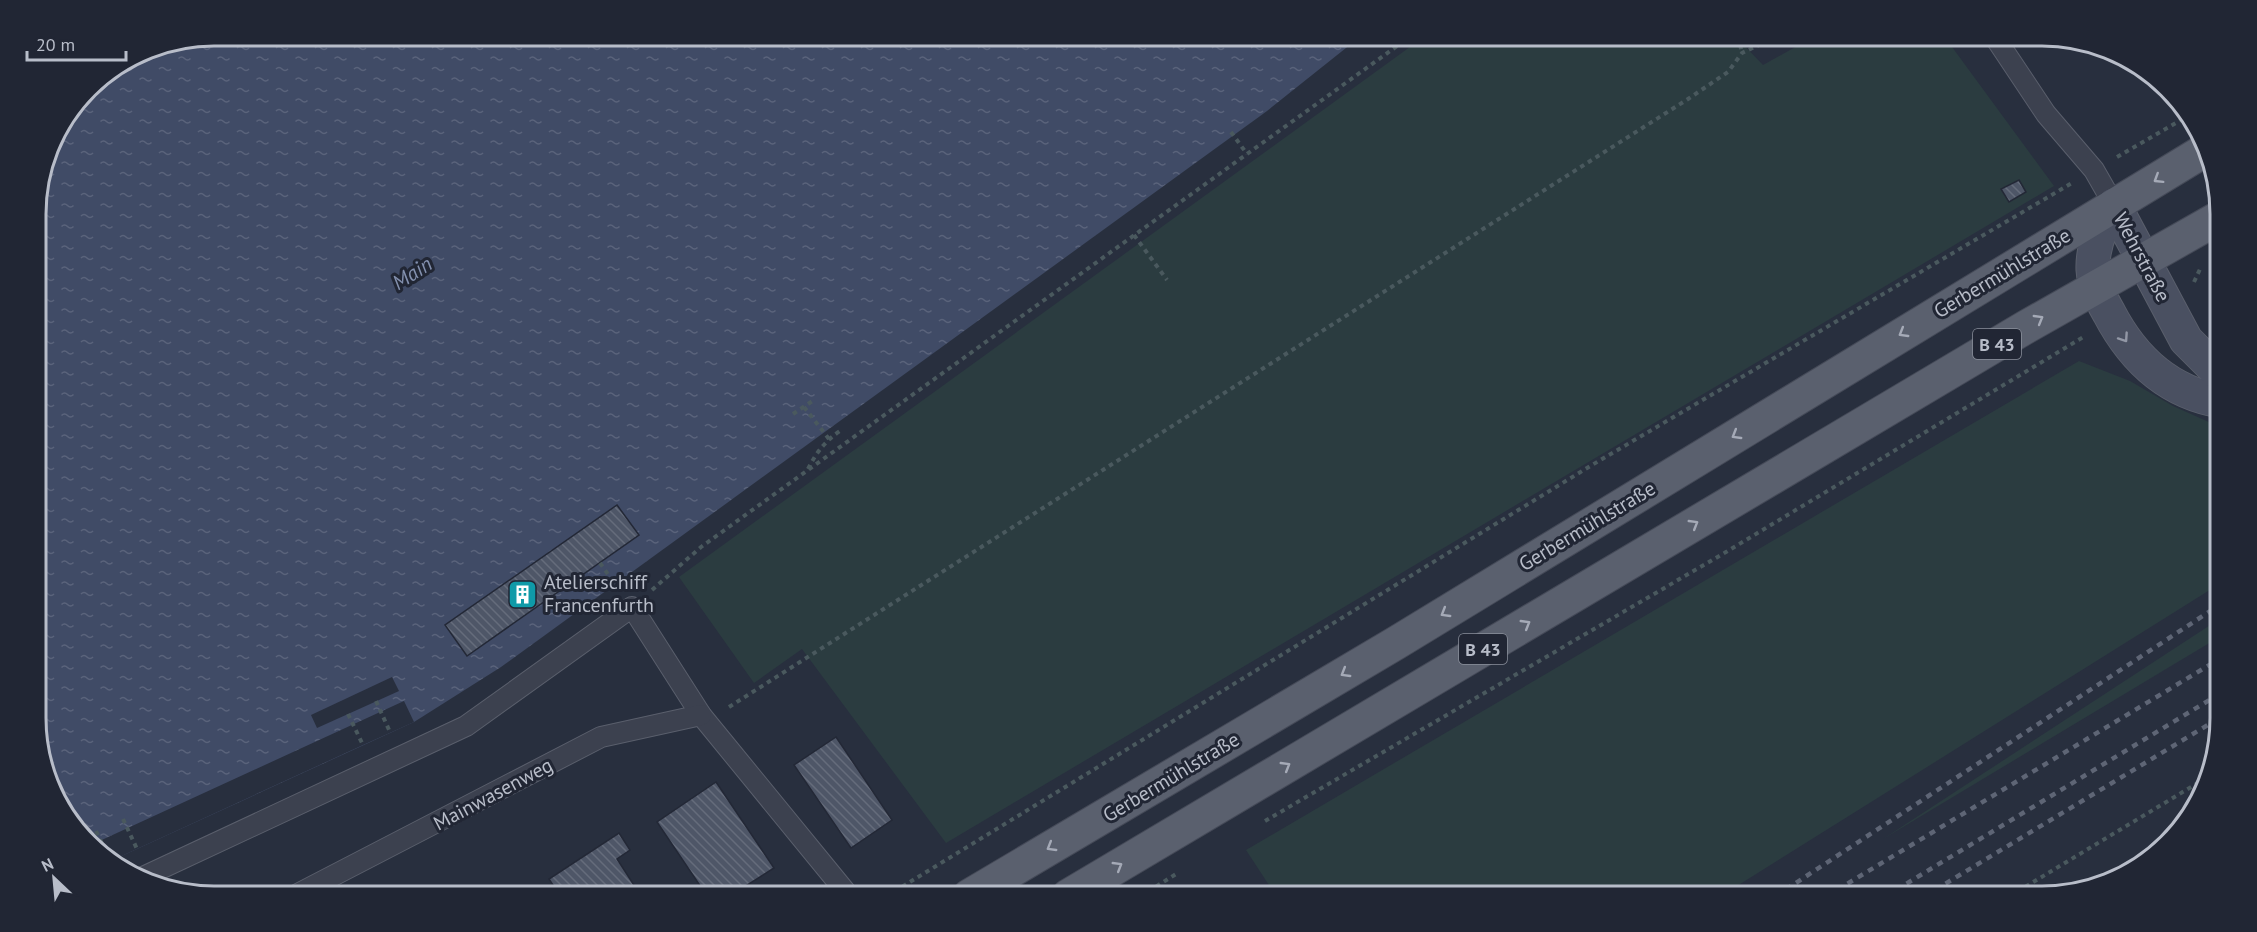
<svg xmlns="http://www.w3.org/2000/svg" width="2257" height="932" viewBox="0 0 2257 932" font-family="'PT Sans',sans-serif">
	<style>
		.green { fill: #2b3c40 }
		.water { fill: url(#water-ripples) }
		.pier { fill: #282f3e }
		.building { fill: url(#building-back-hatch); stroke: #232836; stroke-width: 1.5 }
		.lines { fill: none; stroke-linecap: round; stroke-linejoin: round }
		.lane-casing { stroke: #5a5f6c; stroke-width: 22 }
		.secondary-casing { stroke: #5a5f6c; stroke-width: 35 }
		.primary-casing { stroke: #454a58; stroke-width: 35 }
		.path { stroke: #4a595e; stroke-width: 4; stroke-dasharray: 4.5 4.5; stroke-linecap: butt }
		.lane { stroke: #3c414f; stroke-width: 20 }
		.secondary { stroke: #4a5061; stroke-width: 33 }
		.primary { stroke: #5a606e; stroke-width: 33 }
		.rail { stroke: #5e6575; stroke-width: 4.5; stroke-dasharray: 6 6; stroke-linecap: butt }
		.oneway { stroke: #a5aab7 }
		.oneway2 { stroke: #9297a5 }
		.labels { text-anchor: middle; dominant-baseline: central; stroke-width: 6; stroke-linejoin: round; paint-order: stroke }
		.shield { fill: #212634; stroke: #8b909c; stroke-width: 1.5 }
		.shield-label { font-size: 18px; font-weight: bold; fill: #b8bdc9 }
		.street-label { font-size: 20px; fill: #b8bdc9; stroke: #212634 }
		.poi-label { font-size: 20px; fill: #b8bdc9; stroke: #212634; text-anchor: start }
		.water-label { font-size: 21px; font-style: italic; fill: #8390ae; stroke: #212634 }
		.rim { fill: none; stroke: #b8bdc9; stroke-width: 3 }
	</style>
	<defs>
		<pattern id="water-ripples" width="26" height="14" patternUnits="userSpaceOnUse" patternTransform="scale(1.5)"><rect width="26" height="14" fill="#404b66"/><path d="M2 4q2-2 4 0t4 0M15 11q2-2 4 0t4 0" fill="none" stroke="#5a637b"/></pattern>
		<pattern id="building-back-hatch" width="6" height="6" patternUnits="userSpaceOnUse" patternTransform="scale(1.5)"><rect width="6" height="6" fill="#4e5667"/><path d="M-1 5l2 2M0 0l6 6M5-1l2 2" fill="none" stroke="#656c7b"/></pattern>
	</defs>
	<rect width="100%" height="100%" fill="#282f3e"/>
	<g class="green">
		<path d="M 1425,36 L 1735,36 L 1763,65 L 1815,36 L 1944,36 L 2054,186 L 946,843 L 802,649 L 754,683 L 679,577 Z"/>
		<path d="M 2079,361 L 2130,381 L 2173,406 L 2220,427 L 2221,583 L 1737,886 L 1719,896 L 1276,896 L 1246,850 Z"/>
		<path d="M 2221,618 L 2221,636 L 1883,839 Z"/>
	</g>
	<path class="water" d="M 214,36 L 1361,36 L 1267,111 L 501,667 L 414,722 L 115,859 L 80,835 L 39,752 L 36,202 L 54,136 L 96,80 L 146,49 Z"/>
	<g class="pier">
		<path d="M 392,677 L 399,691 L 317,728 L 311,715 Z"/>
		<path d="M 404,701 L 414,722 L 363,745 L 115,859 L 93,844 Z"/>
	</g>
	<g class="building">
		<path d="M 2019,180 L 2026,192 L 2009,202 L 2001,189 Z"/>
		<path d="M 617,505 L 639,535 L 467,656 L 445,625 Z"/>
		<path d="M 836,737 L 892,820 L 851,848 L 794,765 Z"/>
		<path d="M 716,782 L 774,868 L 730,896 L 707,896 L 657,822 Z"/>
		<path d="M 619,833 L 630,850 L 617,859 L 641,896 L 560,896 L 549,879 Z"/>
	</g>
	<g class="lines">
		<defs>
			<g id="lane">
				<path d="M 1994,36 L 2046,114 L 2094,170 L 2114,205"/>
				<path d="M 143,877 L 466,726 L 632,607 L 701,715 L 849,896"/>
				<path d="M 294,896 L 601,737 L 701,715"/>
			</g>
			<g id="secondary">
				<path d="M 2114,205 C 2102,224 2092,247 2093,270 C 2094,286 2101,299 2109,313 C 2133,359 2168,392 2220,401"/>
				<path d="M 2114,205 L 2186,340 L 2220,374"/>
			</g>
			<g id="primary">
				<path d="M 969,896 L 1396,643 L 2202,152"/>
				<path d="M 1068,896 L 2026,327 L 2220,217"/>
			</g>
		</defs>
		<use href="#lane" class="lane-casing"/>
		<use href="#secondary" class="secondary-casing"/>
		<use href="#primary" class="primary-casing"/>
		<g class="path">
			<path d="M 1738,36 L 1742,53"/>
			<path d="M 1231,132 L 1247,154"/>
			<path d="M 2117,157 L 2186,117"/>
			<path d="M 1134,235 L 1167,280"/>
			<path d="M 2194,282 L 2201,267"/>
			<path d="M 804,407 L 829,439"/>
			<path d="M 793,414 L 814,400"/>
			<path d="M 808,469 C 816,453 825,441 840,431"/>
			<path d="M 600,563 L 617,587"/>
			<path d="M 652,590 L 701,547 L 1411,36"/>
			<path d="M 376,701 L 390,732"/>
			<path d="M 729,707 L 1688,99 L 1728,72 L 1742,53 L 1778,36"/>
			<path d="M 348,714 L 363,745"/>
			<path d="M 123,819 L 137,849"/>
			<path d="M 1265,821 L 1726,552 L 2085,336"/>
			<path d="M 96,831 L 106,852"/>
			<path d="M 887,896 L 1592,465 L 2072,183"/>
			<path d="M 922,896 L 936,888"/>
			<path d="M 1141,896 L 1176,874"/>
			<path d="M 2010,896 L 2211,775"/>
		</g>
		<use href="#lane" class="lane"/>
		<use href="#secondary" class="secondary"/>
		<use href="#primary" class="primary"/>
		<g class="rail">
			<path d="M 1776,896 L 2221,604"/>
			<path d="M 1827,896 L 2221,658"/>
			<path d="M 1886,896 L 2221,693"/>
			<path d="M 1925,896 L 2221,717"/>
		</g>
	</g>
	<defs><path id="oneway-chevron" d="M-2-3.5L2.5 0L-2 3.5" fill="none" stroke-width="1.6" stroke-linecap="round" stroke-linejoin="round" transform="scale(1.5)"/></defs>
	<g class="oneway">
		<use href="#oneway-chevron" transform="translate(2158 179) rotate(148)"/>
		<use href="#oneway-chevron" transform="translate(2039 319) rotate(-30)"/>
		<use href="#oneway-chevron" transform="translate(1903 333) rotate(149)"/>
		<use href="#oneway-chevron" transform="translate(1736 435) rotate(149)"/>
		<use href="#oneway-chevron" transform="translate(1694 524) rotate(-31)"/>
		<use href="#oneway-chevron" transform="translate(1445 613) rotate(149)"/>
		<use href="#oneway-chevron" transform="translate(1526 624) rotate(-31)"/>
		<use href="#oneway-chevron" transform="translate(1345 673) rotate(149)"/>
		<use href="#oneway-chevron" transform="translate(1286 766) rotate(-31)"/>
		<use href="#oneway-chevron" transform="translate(1051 847) rotate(149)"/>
		<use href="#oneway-chevron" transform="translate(1118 866) rotate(-31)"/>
	</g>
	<use class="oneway2" href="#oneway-chevron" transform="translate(2124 338) rotate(56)"/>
	<defs>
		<symbol id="building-square" viewBox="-11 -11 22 22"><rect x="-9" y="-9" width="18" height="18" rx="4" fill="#0f9aa8" stroke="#212634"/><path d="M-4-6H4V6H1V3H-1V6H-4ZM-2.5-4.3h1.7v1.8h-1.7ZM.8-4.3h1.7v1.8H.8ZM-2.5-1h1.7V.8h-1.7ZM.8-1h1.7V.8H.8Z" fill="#fff"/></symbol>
	</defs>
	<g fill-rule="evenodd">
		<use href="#building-square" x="506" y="578" width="33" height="33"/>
	</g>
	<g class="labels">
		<g class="shield">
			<rect x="1973" y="329" width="48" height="30" rx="4.5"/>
			<rect x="1459" y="634" width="48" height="30" rx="4.5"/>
		</g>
		<g class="shield-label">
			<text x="1997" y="344">B 43</text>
			<text x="1483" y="649">B 43</text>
		</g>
		<g class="street-label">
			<text transform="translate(2142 257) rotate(62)">Wehrstraße</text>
			<text transform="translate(2002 273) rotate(-31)">Gerbermühlstraße</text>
			<text transform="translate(1587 526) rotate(-31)">Gerbermühlstraße</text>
			<text transform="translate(1171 777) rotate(-31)">Gerbermühlstraße</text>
			<text transform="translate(493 794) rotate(-28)">Mainwasenweg</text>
		</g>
		<g class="poi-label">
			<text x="544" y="582">Atelierschiff<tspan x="544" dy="23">Francenfurth</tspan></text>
		</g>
		<g class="water-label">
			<text transform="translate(412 273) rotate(-33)">Main</text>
		</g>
	</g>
	<path d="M0 0H2257V932H0ZM214 46H2042A168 168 0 0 1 2210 214V718A168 168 0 0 1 2042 886H214A168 168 0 0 1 46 718V214A168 168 0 0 1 214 46Z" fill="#212634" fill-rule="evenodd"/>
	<path class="rim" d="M214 46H2042A168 168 0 0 1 2210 214V718A168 168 0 0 1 2042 886H214A168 168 0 0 1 46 718V214A168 168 0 0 1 214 46Z"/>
	<g transform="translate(54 878) rotate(334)" stroke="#212634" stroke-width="4.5" paint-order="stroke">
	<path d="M0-4.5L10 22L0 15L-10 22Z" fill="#b8bdc9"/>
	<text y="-9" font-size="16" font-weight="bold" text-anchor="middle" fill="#b8bdc9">N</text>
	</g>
	<path d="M27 51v9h99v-9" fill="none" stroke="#b8bdc9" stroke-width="3"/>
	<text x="36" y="51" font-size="18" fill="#b8bdc9" stroke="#212634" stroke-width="4.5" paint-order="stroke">20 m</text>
</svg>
